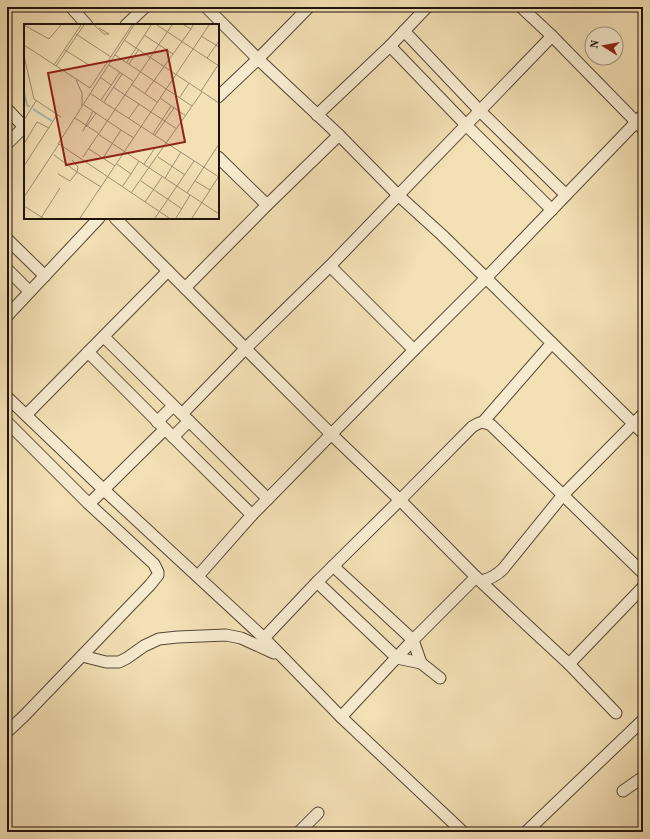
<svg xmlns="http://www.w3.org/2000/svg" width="650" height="839" viewBox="0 0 650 839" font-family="Vollkorn,serif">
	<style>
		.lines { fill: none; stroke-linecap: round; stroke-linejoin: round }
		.street-casing { stroke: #564636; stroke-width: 13 }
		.street { stroke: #f7ebcf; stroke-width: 11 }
		.inset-river { fill: none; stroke: #9cbcb3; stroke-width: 2 }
		.inset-road { fill: none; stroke: #9f8e71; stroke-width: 1 }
		.view { fill: #8f2418; fill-opacity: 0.15; stroke: #8f2418; stroke-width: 2 }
		.inset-edge { fill: none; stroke: #21130b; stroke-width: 2 }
	</style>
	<rect width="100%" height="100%" fill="#f3e0b5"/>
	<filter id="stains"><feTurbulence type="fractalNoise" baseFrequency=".005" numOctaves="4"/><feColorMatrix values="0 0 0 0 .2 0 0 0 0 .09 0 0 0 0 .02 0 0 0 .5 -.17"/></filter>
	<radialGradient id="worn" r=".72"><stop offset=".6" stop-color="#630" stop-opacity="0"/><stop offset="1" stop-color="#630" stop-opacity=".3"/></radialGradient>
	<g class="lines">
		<defs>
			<g id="street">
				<path d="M 71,7 L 87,25"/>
				<path d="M 206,7 L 258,59 L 339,135 L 398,195 L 442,235 L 486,278 L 643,433"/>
				<path d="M 521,7 L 552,36 L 643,129"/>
				<path d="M 126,25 L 145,7"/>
				<path d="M 404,31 L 480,111 L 566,195"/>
				<path d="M 390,46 L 466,125 L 552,210"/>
				<path d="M 218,97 L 258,59 L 309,7"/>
				<path d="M 7,109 L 25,128"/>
				<path d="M 317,115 L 390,46 L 427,7"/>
				<path d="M 7,144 L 25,126"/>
				<path d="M 218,157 L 267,205"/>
				<path d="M 115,218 L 331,434 L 400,500 L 476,577 L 527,625 L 569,664 L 616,713"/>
				<path d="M 7,239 L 45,276"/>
				<path d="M 330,266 L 414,350"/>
				<path d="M 7,269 L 29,291"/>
				<path d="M 185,288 L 267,205 L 339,135"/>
				<path d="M 7,316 L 99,218"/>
				<path d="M 104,337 L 268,499"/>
				<path d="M 88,352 L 165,429 L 252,515"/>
				<path d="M 7,397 L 103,489 L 264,638 L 341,717 L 463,832"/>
				<path d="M 182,414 L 246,348 L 330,266 L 552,36"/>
				<path d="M 26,415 L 168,271"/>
				<path d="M 7,422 L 89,504 L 154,564 L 158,572 L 158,575 L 150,585 L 24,716 L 7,732"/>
				<path d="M 157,422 L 173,406"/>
				<path d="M 483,422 L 552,343"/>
				<path d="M 173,437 L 189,421"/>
				<path d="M 89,504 L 165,429"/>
				<path d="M 333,566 L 413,640 L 421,663"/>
				<path d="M 198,576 L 252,515 L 414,350 L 486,278 L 643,115"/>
				<path d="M 481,581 C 490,579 496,576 503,569 L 563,495 L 643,414"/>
				<path d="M 317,582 L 397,658 L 421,663 L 440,678"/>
				<path d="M 264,638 L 317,582 L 400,500 L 472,427 C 480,422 482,421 491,425 L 643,573"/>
				<path d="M 82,656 L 106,662 L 119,662 L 127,658 L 144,646 L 159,639 L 178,637 L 226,635 L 241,638 L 274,653"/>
				<path d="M 569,664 L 643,587"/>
				<path d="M 341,717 L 413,640 L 476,577"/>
				<path d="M 623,791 L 643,777"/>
				<path d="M 299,832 L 318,813"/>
				<path d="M 526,832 L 643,720"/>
			</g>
		</defs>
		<use href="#street" class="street-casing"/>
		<use href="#street" class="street"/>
	</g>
	<g transform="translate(24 24)">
		<rect width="195" height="195" fill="#f3e0b5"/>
		<path class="inset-river" d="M 0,68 L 3,81 L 6,83M 9,85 L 28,97"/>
		<path class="inset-road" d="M 0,1 L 25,15 L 37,1M 70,1 L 80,10 L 85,10 L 75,4M 133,1 L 195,42M 160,1 L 167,5 L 169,1M 52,10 L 87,33M 120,11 L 149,30M 177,12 L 195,23M 100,16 L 195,79M 0,21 L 66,64 L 108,1M 41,26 L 65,41M 91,31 L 168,82M 0,32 L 10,75 L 37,93M 183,34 L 195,17M 103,38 L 127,1M 105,40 L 115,25M 30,41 L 57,1M 85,41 L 109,57M 32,42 L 60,1M 76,53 L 87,61M 52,56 L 58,69 L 58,82M 107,60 L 133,78M 89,63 L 153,105M 177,67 L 194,41M 121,69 L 167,5M 67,70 L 195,153M 156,73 L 165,59M 136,74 L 162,92M 77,76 L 96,48M 80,78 L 98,50M 60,81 L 97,106 L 79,134M 51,94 L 74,109M 105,94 L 115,80M 0,96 L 12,77M 62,103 L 72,89M 97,106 L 110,114M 59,107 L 69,87M 74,110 L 195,190M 129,110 L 147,82M 131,111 L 150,84M 0,120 L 13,98 L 25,104M 34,120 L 110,1M 65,125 L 91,142M 30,131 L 53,148 L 46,157 L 34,150M 59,133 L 148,1M 134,133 L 161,151M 48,136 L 54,143 L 53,148 L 77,163M 93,140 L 107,150 L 115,137M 120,140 L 131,124M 0,142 L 33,91M 141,154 L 157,128M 117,157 L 158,185M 171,157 L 186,166M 98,163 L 107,150M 107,169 L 178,68M 163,169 L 195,120M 0,173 L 35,120 L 145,194M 121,178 L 138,153M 0,182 L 19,194M 17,194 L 36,164M 56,194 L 185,1M 131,194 L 170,137M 152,194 L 166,171M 168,194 L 195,152"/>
		<path class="view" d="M 143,26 L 161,118 L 42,141 L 24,49 Z"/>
		<rect width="195" height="195" class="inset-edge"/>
	</g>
	<rect width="650" height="839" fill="none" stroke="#f3e0b5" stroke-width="24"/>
	<rect x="8" y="8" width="634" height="823" fill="none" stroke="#21130b" stroke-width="2"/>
	<rect x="12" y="12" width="626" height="815" fill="none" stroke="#21130b"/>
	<g transform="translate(604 46) rotate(281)"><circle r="19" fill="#f7ebcf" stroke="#a19581"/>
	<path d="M0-3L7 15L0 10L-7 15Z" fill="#8f2418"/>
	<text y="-6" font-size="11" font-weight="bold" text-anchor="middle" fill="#21130b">N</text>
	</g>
	<rect width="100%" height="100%" filter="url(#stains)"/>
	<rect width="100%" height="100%" fill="url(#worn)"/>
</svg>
